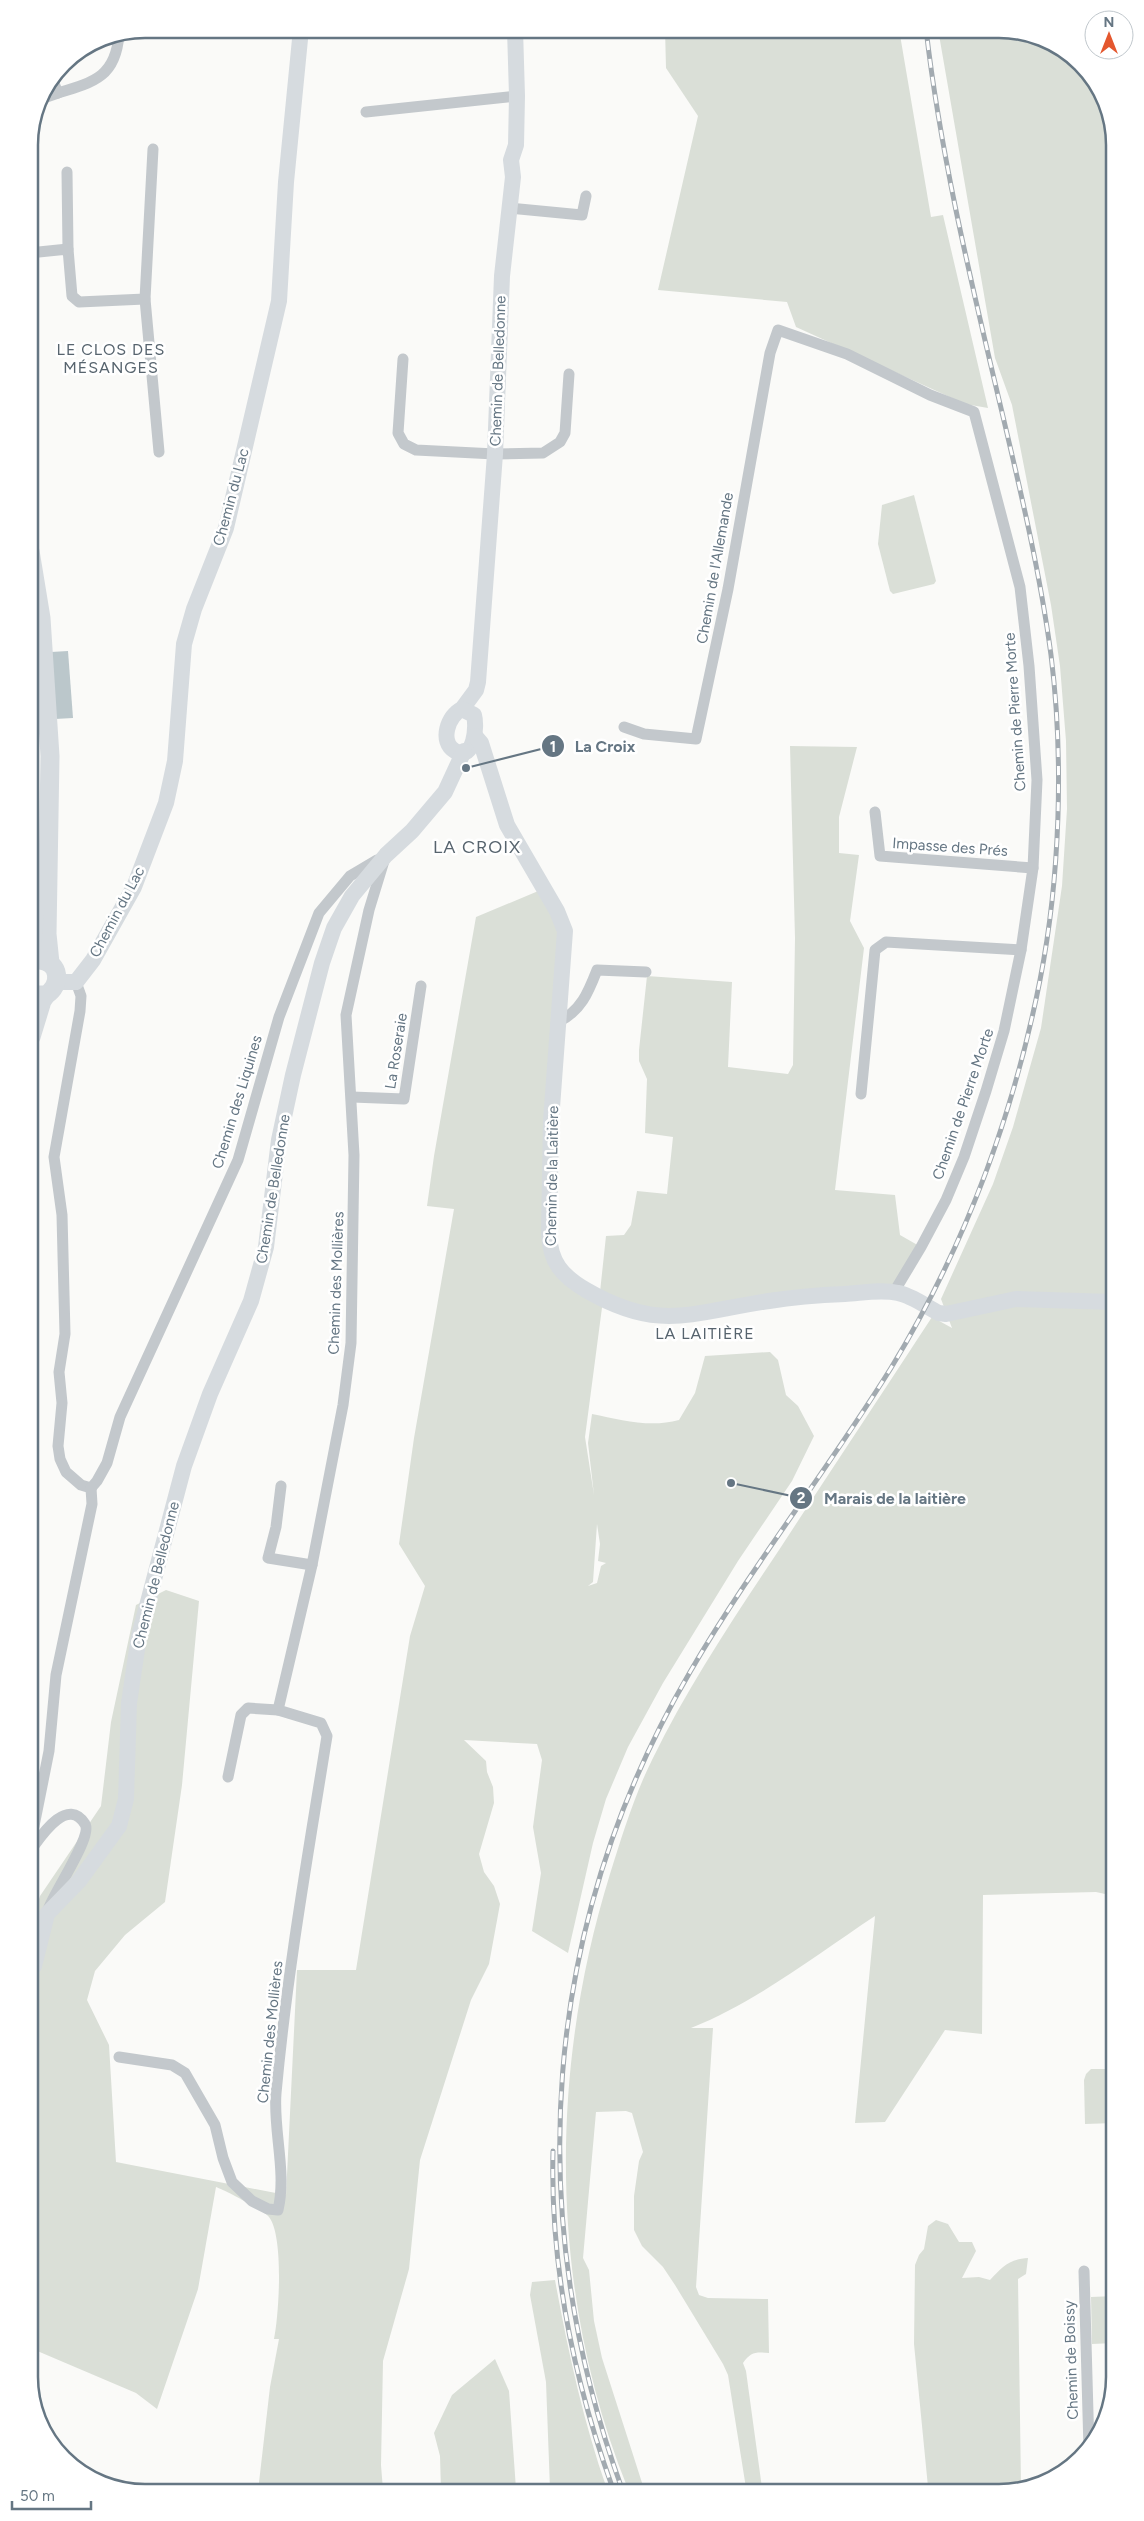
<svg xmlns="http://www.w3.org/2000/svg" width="1144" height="2521" viewBox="0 0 1144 2521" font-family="Figtree,sans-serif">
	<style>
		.green { fill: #dadfd7; fill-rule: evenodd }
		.water { fill: #bbc7cb }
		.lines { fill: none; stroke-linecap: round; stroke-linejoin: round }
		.canal { stroke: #bbc7cb; stroke-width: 11 }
		.street { stroke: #c3c8cc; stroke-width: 11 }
		.secondary { stroke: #d6dbdf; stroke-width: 16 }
		.primary { stroke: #d6dbdf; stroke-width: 19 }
		.rail-casing { stroke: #a2aab0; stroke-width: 5 }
		.rail { stroke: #fff; stroke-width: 3; stroke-dasharray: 9; stroke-linecap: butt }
		.labels { text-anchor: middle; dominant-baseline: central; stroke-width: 5; stroke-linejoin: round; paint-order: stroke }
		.street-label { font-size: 15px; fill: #657683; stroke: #fff }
		.neighbourhood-label { font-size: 16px; letter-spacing: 1px; fill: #57646e; stroke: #fff }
		.quarter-label { font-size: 18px; letter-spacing: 1px; fill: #57646e; stroke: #fff }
		.rim { fill: none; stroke: #657683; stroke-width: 2.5 }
		.leader { fill: none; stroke: #657683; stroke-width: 2 }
		.callout-dot { fill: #657683; stroke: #fff; stroke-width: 2 }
		.mark-label { font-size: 15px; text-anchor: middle; font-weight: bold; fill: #fff }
		.callout-label { font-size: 16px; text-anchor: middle; font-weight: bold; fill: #657683; stroke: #fff; stroke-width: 5; stroke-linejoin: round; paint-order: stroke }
	</style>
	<rect width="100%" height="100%" fill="#fafaf8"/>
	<g class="green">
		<path d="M 665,29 L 899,29 L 931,217 L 943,215 L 988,408 L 965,404 L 796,327 L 787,302 L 658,290 L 698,116 L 666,68 Z"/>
		<path d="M 938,29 L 1007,29 L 1070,53 L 1109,107 L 1114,1896 L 1096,1892 L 983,1895 L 982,2034 L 945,2030 L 885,2122 L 855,2123 L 875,1916 C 816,1955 758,2001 691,2028 L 713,2028 L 696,2287 L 699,2295 L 708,2298 L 768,2299 L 769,2353 C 755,2352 751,2352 743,2363 L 746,2371 L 762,2488 L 746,2488 L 728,2375 L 723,2364 L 675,2285 L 663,2267 L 642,2246 L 634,2230 L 634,2196 L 639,2161 L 643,2152 L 632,2113 L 626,2111 L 596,2112 L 583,2258 L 589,2270 L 594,2321 L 602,2358 L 644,2489 L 628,2489 C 549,2293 548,2074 610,1874 C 622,1836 634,1796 652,1760 C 688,1686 735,1616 781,1547 C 831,1470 882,1394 932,1317 L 952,1328 L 941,1299 L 993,1184 L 1013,1127 L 1041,1028 L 1062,886 L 1067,809 L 1066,741 L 1060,666 L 1051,605 L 1012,405 L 995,358 Z"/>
		<path d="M 914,495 L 936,581 L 934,584 L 893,594 L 890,591 L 878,544 L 882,505 Z"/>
		<path d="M 790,746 L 857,747 L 839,817 L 839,853 L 859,855 L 850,921 L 864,948 L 835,1190 L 895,1195 L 900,1235 L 921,1247 L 894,1292 L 696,1315 L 603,1300 L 585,1437 L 594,1495 L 588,1443 L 592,1414 C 621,1420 650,1428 679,1420 L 695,1393 L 705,1356 L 770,1352 L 778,1360 L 786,1395 L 798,1406 L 814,1436 L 792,1481 L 738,1561 L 663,1683 L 628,1747 L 606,1799 L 593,1843 L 568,1953 L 532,1931 L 541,1873 L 533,1827 L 542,1760 L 537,1744 L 464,1740 L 486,1761 L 487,1772 L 493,1787 L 494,1803 L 479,1854 L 484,1872 L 494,1886 L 500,1904 L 489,1964 L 471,2000 L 420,2160 L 409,2269 L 383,2361 L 381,2465 L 383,2490 L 258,2491 L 270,2387 L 279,2339 L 274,2339 C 279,2315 284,2236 269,2217 C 264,2211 225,2190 216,2187 L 198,2289 L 157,2409 L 136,2393 L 35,2350 L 34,1914 L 40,1896 L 101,1806 L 111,1722 L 136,1605 L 166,1590 L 199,1601 L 182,1785 L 165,1902 L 125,1935 L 95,1971 L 87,2000 L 109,2045 L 116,2162 L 286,2195 L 297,1970 L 356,1970 L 410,1636 L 425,1586 L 399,1544 L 414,1438 L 454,1209 L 427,1206 L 434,1156 L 476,917 L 543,889 L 562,920 L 547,1255 L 600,1292 L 606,1236 L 624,1235 L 631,1225 L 637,1191 L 667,1194 L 673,1137 L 645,1133 L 647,1079 L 639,1061 L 639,1050 L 647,976 L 732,982 L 728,1067 L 788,1074 L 793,1065 L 795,938 ZM 597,1524 L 600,1544 L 598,1561 L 606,1563 L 601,1566 L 597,1583 L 588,1586 L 593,1582 Z"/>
		<path d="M 1091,2069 L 1114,2069 L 1115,2123 L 1085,2124 L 1084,2080 L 1086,2074 Z"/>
		<path d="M 936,2220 L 948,2224 L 959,2242 L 972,2242 L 976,2251 L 962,2278 L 979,2277 L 990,2280 C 1002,2267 1009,2259 1028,2258 L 1026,2274 L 1018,2279 L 1021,2486 L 928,2487 L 914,2344 L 915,2265 L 919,2255 L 924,2249 L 928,2226 Z"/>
		<path d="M 555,2280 C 568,2351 583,2421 607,2489 L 550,2489 L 546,2382 L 530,2295 L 532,2282 Z"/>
		<path d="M 1115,2296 L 1115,2343 L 1092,2344 L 1091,2297 Z"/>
		<path d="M 495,2359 L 509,2391 L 516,2489 L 441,2490 L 440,2456 L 434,2433 L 452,2395 Z"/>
	</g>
	<path class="water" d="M 68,651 L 73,718 L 55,719 L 51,652 Z"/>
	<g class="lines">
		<path class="canal" d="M 30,710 L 52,712"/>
		<g class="street">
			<path d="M 58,93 C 95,82 116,76 119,34"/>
			<path d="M 38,100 L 58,93 L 52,79"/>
			<path d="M 366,112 L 517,96"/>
			<path d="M 67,172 L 68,249"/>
			<path d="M 509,208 L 582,215 L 586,196"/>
			<path d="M 29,253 L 68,249 L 72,296 L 79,302 L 145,299 L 159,452"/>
			<path d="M 145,299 L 153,149"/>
			<path d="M 403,359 L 398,433 L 404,444 L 416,450 L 495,454 L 543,453 L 560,442 L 565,433 L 569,374"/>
			<path d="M 624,727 L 644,734 L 696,739 L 728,589 L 770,353 L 778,330 L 847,354 L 930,395 L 974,412 L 1020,587 L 1029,666 L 1037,780 L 1033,868 L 1021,950 L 1004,1031 L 986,1091 L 964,1157 L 946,1200 L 921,1247 L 894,1292"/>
			<path d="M 875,812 L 880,856 L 1033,868"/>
			<path d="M 76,982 L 81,996 L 80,1011 L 54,1157 L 62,1215 L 65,1334 L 59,1372 L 62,1403 L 58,1446 L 60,1459 L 66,1472 L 81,1485 L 91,1488"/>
			<path d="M 558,1022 C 581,1011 588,993 597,970 L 646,972"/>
			<path d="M 861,1094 L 875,950 L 886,942 L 1021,950"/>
			<path d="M 352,1097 L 404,1099 L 421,986"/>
			<path d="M 281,1486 L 276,1527 L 268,1558 L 312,1565"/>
			<path d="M 91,1488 L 97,1481 L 107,1463 L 120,1417 L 238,1160 L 279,1017 L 319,913 L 350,876 L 377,860"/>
			<path d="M 228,1777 L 241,1715 L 248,1708 L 278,1710"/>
			<path d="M 33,1831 L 49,1751 L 56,1675 L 92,1504 L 91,1488"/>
			<path d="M 33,1847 C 43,1833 68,1797 85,1824 C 93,1836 54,1892 48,1910"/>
			<path d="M 119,2057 L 172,2065 L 185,2073 L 215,2125 L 223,2158 L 232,2182 L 252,2201 L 268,2209 L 278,2210 C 287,2172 273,2131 276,2093 C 287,1973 308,1854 327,1736 L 321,1723 L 278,1710 L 312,1565 L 343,1405 L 351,1343 L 354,1155 L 346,1015 L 369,910 L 384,861"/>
			<path d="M 1084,2271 L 1089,2449"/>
		</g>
		<g class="secondary">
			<path d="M 462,709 L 476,690 L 478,682 L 495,454 L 502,276 L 513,177 L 511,160 L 516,145 L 517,96 L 515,29"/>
			<path d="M 462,709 L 474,715 C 477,725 475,762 455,751 C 439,742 448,715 462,709 Z"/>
			<path d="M 475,736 L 481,743 L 507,825 L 557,911 L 565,931 L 551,1121 L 549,1234 C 550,1262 562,1276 586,1290 C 660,1333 692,1312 769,1301 C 794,1297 820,1295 845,1294 C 862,1293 881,1289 898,1293 C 911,1295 927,1307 939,1313 L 946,1314 L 1016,1299 L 1112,1302"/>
			<path d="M 57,982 L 76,982 L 93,960 L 134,887 L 166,803 L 175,761 L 184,644 L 194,609 L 226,528 L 279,301 L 286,182 L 301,29"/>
			<path d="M 34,1966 L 47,1914 L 79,1881 L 119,1826 L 126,1799 L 129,1703 L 139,1636 L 184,1466 L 210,1394 L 251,1301 L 266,1247 L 279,1140 L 293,1075 L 322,963 L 334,928 L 352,896 L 386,855 L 412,831 L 445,792 L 464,751"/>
		</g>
		<g class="primary">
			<path d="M 30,551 L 41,618 L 50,756 L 47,934 L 50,963"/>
			<path d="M 31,952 L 35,909"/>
			<path d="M 31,995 L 46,995 C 62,985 60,962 40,960"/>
			<path d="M 31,1037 L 42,1001 L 46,995"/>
		</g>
		<defs>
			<g id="rail">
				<path d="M 553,2151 C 550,2267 574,2381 613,2489"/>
				<path d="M 622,2489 C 522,2213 541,1927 690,1672 C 751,1567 827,1471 891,1368 C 964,1248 1013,1117 1040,980 C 1060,878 1064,759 1051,655 C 1039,565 1017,476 996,387 C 968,269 940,150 926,29"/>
			</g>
		</defs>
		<use href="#rail" class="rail-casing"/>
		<use href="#rail" class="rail"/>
	</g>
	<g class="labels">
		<g class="street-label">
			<text transform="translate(498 371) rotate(-88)">Chemin de Belledonne</text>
			<text transform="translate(231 497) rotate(-75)">Chemin du Lac</text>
			<text transform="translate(715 568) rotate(-80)">Chemin de l'Allemande</text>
			<text transform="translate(1015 712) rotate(-94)">Chemin de Pierre Morte</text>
			<text transform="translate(950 847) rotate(4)">Impasse des Prés</text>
			<text transform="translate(117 912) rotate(-62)">Chemin du Lac</text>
			<text transform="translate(396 1051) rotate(-81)">La Roseraie</text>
			<text transform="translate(237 1102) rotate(-73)">Chemin des Liquines</text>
			<text transform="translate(963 1104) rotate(-71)">Chemin de Pierre Morte</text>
			<text transform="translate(552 1176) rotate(-89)">Chemin de la Laitière</text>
			<text transform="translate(273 1189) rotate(-81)">Chemin de Belledonne</text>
			<text transform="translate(336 1283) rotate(-88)">Chemin des Mollières</text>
			<text transform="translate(156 1575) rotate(-76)">Chemin de Belledonne</text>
			<text transform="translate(270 2032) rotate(-84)">Chemin des Mollières</text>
			<text transform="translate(1071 2360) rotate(-92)">Chemin de Boissy</text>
		</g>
		<g class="neighbourhood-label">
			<text x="111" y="349">LE CLOS DES<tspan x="111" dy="18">MÉSANGES</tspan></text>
			<text x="705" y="1333">LA LAITIÈRE</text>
		</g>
		<g class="quarter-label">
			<text x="477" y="847">LA CROIX</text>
		</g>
	</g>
	<path d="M0 0H1144V2521H0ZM145 38H999A107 107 0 0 1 1106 145V2377A107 107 0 0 1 999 2484H145A107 107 0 0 1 38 2377V145A107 107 0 0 1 145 38Z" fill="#fff" fill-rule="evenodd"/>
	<path class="rim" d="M145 38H999A107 107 0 0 1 1106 145V2377A107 107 0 0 1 999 2484H145A107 107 0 0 1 38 2377V145A107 107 0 0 1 145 38Z"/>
	<path class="leader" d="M466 768L553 746M731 1483L801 1498"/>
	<g class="callout-dot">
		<circle cx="466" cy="768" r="5"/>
		<circle cx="731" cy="1483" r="5"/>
		<circle cx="553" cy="746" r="12"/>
		<circle cx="801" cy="1498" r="12"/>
	</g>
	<g class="mark-label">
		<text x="553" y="752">1</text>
		<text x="801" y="1503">2</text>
	</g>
	<g class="callout-label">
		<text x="605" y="752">La Croix</text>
		<text x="895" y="1504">Marais de la laitière</text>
	</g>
	<g transform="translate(1109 35)"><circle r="24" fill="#ffffff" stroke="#c1c8cd"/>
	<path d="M0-4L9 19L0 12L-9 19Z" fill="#e4572e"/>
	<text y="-8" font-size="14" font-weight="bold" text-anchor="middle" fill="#657683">N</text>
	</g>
	<path d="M12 2501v8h79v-8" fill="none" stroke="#657683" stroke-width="2.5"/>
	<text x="20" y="2501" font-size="15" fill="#657683" stroke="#ffffff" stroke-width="4" paint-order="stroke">50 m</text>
</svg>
